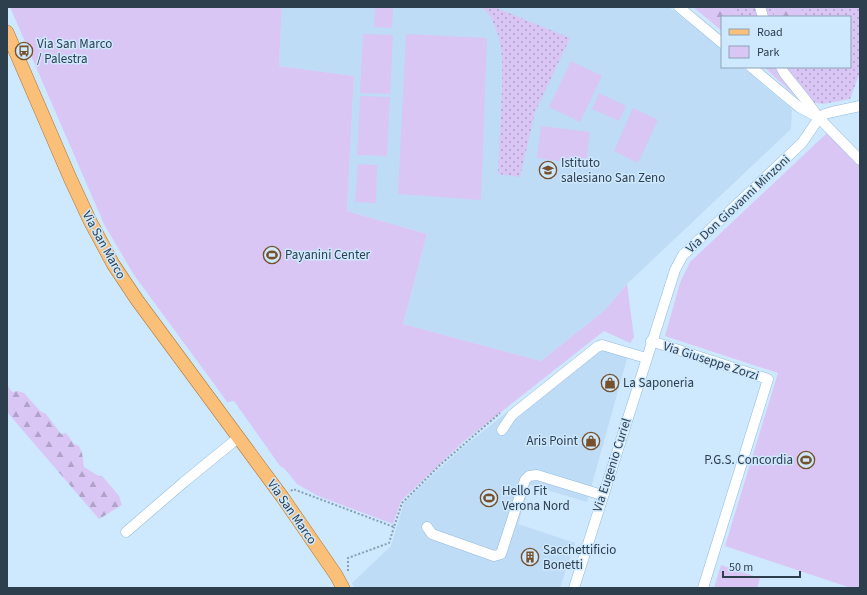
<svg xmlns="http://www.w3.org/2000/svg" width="867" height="595" viewBox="0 0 867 595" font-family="'Source Sans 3',sans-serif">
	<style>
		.built { fill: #bedcf6 }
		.grass { fill: url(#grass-dots) }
		.forest { fill: url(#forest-firs) }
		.park { fill: #d9c6f4 }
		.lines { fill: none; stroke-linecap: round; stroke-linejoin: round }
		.minor-casing { stroke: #90bbdf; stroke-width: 11 }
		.major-casing { stroke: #b0772f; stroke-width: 14 }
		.path { stroke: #889eb1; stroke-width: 2; stroke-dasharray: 2 2; stroke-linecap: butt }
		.minor { stroke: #fff; stroke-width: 10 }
		.major { stroke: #fac079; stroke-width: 13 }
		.labels { text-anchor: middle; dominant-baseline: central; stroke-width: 3; stroke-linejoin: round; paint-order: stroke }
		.poi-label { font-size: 13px; fill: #2d3e4d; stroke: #cee8fe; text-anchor: start }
		.street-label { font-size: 13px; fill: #2d3e4d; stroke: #cee8fe }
	</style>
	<defs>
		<pattern id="grass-dots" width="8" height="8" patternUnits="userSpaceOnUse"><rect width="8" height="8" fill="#d9c6f4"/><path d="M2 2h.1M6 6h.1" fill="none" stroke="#b0a2c8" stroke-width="1.8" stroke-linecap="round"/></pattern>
		<pattern id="forest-firs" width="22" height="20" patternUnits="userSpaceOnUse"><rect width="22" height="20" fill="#d9c6f4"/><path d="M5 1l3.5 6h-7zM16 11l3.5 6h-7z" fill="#b0a2c8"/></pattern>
	</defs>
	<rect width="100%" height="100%" fill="#cee8fe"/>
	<g class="built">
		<path d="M 282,7 L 669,7 L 722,50 L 722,67 L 742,67 L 792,109 L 791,129 L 627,284 L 605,310 L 541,361 L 403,324 L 427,234 L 347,211 L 354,76 L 279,66 Z"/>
		<path d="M 599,339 L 630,348 L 587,502 L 530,485 L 518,524 L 575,543 L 560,588 L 355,588 L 352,583 L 391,546 L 404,503 L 425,482 L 462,448 Z"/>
	</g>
	<g class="grass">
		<path d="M 482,7 L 494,7 L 570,38 L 535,112 L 520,177 L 498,174 L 502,87 L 502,57 L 499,37 L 491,17 Z"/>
		<path d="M 728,7 L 773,7 L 775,17 L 737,17 L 734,11 Z"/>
		<path d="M 803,7 L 860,7 L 860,72 L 850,99 L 823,104 L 800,100 L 791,92 L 796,67 L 850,67 L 850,17 L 803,17 L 802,9 Z"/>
	</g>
	<g class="forest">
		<path d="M 693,7 L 728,7 L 734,11 L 737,17 L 722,17 L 722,31 Z"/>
		<path d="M 773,7 L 803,7 L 802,9 L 803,17 L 775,17 Z"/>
		<path d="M 764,67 L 796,67 L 791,92 Z"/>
		<path d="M 7,385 L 12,392 L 17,391 L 24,393 L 40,411 L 46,414 L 61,434 L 66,433 L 74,444 L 79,446 L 82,453 L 84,467 L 97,475 L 103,477 L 119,496 L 122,505 L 99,519 L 7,412 Z"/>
	</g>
	<g class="park">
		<path d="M 10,7 L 282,7 L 279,66 L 354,76 L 347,211 L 427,234 L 403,324 L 541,361 L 605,310 L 627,284 L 634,337 L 630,343 L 604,331 L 463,442 L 401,501 L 393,524 L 318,496 L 297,484 L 284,468 L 280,466 L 234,401 L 227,402 L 220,392 L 134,275 L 104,224 Z"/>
		<path d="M 375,7 L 393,7 L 392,28 L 374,27 Z"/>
		<path d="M 363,34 L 393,35 L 390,94 L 360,93 Z"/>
		<path d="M 406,34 L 487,38 L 481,200 L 398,194 Z"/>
		<path d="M 571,61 L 602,76 L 580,122 L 549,107 Z"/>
		<path d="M 599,93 L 626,106 L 619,121 L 592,109 Z"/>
		<path d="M 360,96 L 390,97 L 387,156 L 357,155 Z"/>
		<path d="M 633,108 L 658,120 L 638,163 L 614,151 Z"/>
		<path d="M 541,126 L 590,132 L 586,165 L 537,158 Z"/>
		<path d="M 827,133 L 860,166 L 860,588 L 851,588 L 725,546 L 778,373 L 665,336 L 680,283 L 690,262 Z"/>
		<path d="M 358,164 L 377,165 L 376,203 L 355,202 Z"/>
		<path d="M 721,565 L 760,578 L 757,588 L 714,588 Z"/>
	</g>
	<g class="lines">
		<defs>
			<g id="minor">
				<path d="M 679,7 L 722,43"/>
				<path d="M 760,7 L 763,17"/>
				<path d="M 751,67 L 799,107 L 816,116"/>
				<path d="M 781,67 L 784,73 L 805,99 L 819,118 L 860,160"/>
				<path d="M 651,341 L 768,379 L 703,588"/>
				<path d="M 502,430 L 512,415 L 597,347 L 602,345 L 646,358"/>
				<path d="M 427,527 L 432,534 L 494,556 L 501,554 L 525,480 L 529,476 L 537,475 L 602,495"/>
				<path d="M 126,532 L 184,482 L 238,438"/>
				<path d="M 574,588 L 675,270 L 683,255 L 802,143 L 819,118 L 825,114 L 832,112 L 860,106"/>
			</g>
			<path id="major" d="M 7,32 L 70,178 L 90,221 L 113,264 L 137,300 L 283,498 L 336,575 L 343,588"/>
		</defs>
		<use href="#minor" class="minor-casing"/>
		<use href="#major" class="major-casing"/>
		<g class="path">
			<path d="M 291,491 L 293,489 L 394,527 L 402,503 L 440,465 L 500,413"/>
			<path d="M 348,571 L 348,558 L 389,543 L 394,527"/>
		</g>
		<use href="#minor" class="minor"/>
		<use href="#major" class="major"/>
	</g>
	<defs>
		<symbol id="bus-ring" viewBox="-11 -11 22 22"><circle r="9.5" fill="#cee8fe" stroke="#76512c" stroke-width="1.5"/><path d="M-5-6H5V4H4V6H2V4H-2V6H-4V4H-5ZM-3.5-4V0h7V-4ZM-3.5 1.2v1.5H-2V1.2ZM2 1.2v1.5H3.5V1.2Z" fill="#76512c"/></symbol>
		<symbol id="university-ring" viewBox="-11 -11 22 22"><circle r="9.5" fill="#cee8fe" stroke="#76512c" stroke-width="1.5"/><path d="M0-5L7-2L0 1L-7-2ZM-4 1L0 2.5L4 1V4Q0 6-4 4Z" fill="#76512c"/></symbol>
		<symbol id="stadium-ring" viewBox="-11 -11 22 22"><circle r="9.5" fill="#cee8fe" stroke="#76512c" stroke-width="1.5"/><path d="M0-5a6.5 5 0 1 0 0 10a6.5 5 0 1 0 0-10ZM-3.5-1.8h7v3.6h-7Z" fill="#76512c"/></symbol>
		<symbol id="shop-ring" viewBox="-11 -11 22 22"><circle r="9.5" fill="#cee8fe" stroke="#76512c" stroke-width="1.5"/><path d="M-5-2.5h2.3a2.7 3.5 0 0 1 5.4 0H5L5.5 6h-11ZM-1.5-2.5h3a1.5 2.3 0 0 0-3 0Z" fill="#76512c"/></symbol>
		<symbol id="building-ring" viewBox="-11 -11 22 22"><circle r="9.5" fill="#cee8fe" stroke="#76512c" stroke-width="1.5"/><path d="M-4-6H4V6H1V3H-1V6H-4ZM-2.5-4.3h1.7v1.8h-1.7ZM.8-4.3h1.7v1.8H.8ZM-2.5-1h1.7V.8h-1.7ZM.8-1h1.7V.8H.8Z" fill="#76512c"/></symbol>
	</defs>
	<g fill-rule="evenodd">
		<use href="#bus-ring" x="14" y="41" width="20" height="20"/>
		<use href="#university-ring" x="538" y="160" width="20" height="20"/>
		<use href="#stadium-ring" x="262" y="245" width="20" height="20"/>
		<use href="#shop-ring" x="600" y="373" width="20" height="20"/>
		<use href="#shop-ring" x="581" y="431" width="20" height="20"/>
		<use href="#stadium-ring" x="796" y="450" width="20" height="20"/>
		<use href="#stadium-ring" x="479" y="488" width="20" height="20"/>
		<use href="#building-ring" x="520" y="547" width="20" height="20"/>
	</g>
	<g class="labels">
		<g class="poi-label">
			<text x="37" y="44">Via San Marco<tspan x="37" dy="15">/ Palestra</tspan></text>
			<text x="561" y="163">Istituto<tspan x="561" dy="15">salesiano San Zeno</tspan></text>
			<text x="285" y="255">Payanini Center</text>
			<text x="623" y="383">La Saponeria</text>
			<text x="578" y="441" text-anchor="end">Aris Point</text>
			<text x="793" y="460" text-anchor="end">P.G.S. Concordia</text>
			<text x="502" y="491">Hello Fit<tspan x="502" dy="15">Verona Nord</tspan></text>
			<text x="543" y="550">Sacchettificio<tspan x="543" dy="15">Bonetti</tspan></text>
		</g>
		<g class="street-label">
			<text transform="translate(738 204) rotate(-43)">Via Don Giovanni Minzoni</text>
			<text transform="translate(104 245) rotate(61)">Via San Marco</text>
			<text transform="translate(711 361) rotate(18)">Via Giuseppe Zorzi</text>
			<text transform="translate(612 465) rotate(-72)">Via Eugenio Curiel</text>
			<text transform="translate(292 512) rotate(55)">Via San Marco</text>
		</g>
	</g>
	<rect width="867" height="595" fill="none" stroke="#2d3e4d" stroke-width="16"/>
	<rect x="721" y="16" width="130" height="52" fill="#cee8fe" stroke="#8ea4b7"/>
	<rect x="729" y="29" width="20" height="6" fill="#fac079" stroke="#8ea4b7"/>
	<text x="757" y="36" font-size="12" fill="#2d3e4d">Road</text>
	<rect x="729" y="46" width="20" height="12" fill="#d9c6f4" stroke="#8ea4b7"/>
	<text x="757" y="56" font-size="12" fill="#2d3e4d">Park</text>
	<path d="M723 571v6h77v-6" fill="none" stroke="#2d3e4d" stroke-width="2"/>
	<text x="729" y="571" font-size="12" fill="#2d3e4d" stroke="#cee8fe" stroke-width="3" paint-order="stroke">50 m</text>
</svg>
